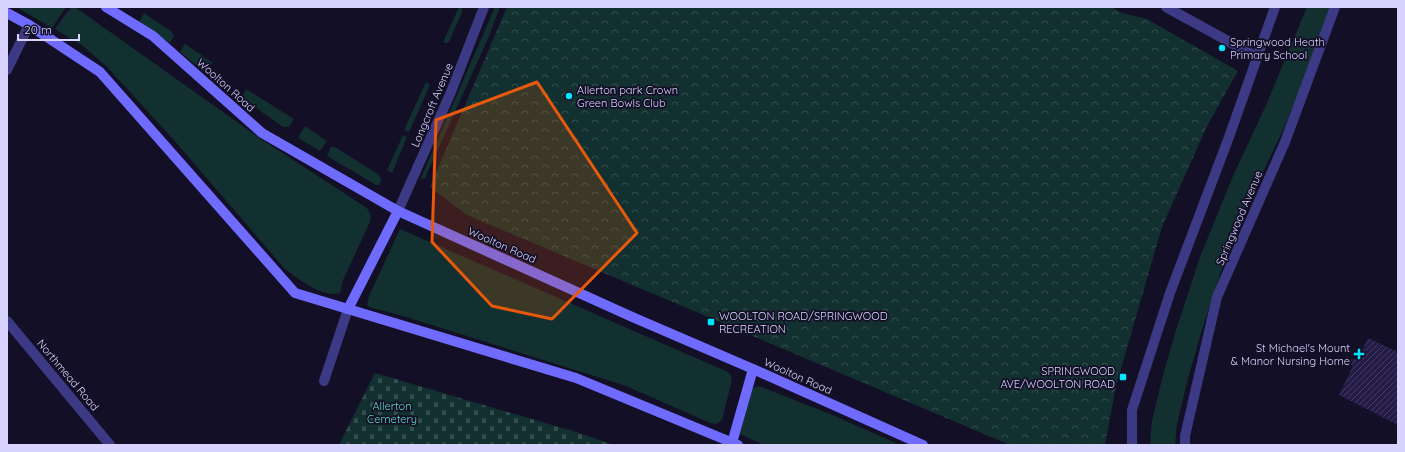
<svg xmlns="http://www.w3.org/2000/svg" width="1405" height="452" viewBox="0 0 1405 452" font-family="Quicksand,sans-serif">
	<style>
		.green { fill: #12302f }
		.cemetery { fill: url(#cemetery-stones) }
		.park { fill: url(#park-crowns) }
		.building { fill: url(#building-hatch) }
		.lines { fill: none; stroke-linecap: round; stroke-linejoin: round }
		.service { stroke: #3d3a85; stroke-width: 10 }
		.minor { stroke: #3d3a85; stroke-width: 10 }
		.tertiary { stroke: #3d3a85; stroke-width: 10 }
		.secondary { stroke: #6f6bff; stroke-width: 10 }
		.marked { fill: #e8590c; fill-opacity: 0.2; stroke: #e8590c; stroke-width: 3; stroke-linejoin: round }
		.poi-dot { fill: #00e5ff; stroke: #130f26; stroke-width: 1.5 }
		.labels { text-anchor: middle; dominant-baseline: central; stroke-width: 3.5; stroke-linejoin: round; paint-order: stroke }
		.poi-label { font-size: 11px; fill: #d9d4ff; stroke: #130f26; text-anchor: start }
		.street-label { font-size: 11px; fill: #d9d4ff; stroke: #130f26 }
		.park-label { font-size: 11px; fill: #5fe0c0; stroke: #130f26 }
	</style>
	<defs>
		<pattern id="cemetery-stones" width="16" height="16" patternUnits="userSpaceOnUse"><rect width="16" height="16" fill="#12302f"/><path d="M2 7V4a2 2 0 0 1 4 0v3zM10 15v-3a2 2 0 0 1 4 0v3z" fill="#344d4e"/></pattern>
		<pattern id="park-crowns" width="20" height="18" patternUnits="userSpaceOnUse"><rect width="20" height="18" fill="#12302f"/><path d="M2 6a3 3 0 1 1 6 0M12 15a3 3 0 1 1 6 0" fill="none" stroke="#344d4e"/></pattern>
		<pattern id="building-hatch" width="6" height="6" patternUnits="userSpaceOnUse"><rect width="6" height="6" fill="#241b47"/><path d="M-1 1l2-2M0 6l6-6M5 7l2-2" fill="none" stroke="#433b63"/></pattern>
	</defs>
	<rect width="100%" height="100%" fill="#130f26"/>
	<g class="green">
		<path d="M 16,7 L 66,7 L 52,28 Z"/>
		<path d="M 72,7 L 75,7 L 261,139 L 367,208 L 371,216 L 370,222 L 343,280 L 340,293 C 323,299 295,277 283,267 L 173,139 L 107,67 L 83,46 L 55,29 L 64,16 Z"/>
		<path d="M 459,7 L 462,7 L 462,12 L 449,42 L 446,43 L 443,42 Z"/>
		<path d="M 495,7 L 500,7 L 487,41 L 425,178 L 420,180 Z"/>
		<path d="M 1307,7 L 1333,7 L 1285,126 L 1233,235 L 1201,333 L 1187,382 L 1177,424 L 1175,445 L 1150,445 L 1152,421 L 1162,379 L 1175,333 L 1200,257 L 1233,176 L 1267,103 Z"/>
		<path d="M 144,13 L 172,32 L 174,36 L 170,43 L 139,22 Z"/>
		<path d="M 185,44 L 213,63 L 202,70 L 180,52 Z"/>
		<path d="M 426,82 L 430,85 L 409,132 L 404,130 Z"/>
		<path d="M 246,89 L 294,119 L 289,127 L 283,127 L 245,100 L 243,95 Z"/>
		<path d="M 305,126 L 327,141 L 320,151 L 298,138 Z"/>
		<path d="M 403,135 L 407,137 L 392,173 L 387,170 Z"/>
		<path d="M 331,147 L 335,147 L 378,174 L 381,179 L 380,185 L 376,185 L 327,156 Z"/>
		<path d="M 400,229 L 728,372 L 731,375 L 732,380 L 722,420 L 716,424 L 710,423 L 626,386 L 403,316 L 369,307 L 367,305 L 369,296 Z"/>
		<path d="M 759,386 L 835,416 L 900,445 L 764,445 L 740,434 L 752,388 Z"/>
	</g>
	<path class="cemetery" d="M 375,373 L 576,432 L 614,445 L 339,445 Z"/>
	<path class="park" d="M 507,7 L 1112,7 L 1122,13 L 1147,19 L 1238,71 L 1207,126 L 1162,227 L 1116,386 L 1105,445 L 1010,445 L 467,215 L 430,187 Z"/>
	<path class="building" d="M 1368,338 L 1398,352 L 1398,425 L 1339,395 L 1352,368 L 1351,359 L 1358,359 Z"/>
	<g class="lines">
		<g class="service">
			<path d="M 1166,7 L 1257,57"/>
			<path d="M 324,381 L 348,309"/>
		</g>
		<g class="minor">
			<path d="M 7,70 L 29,25"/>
			<path d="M 398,211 L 451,92 L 484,7"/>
			<path d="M 7,321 L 110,445"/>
		</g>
		<g class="tertiary">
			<path d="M 1132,445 L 1132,410 L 1170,293 L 1229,137 L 1275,7"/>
			<path d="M 1185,445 L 1185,436 L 1217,297 L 1285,142 L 1335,7"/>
		</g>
		<g class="secondary">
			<path d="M 106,7 L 153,36 L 262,133 L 398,211 L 630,316 L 753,369 L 923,445"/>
			<path d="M 7,13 L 29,25 L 100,72 L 295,293 L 576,378 L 738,445"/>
			<path d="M 348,309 L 398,211"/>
			<path d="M 732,443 L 753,369"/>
		</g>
	</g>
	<path class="marked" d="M 537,82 L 637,233 L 552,319 L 492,306 L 432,242 L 436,120 Z"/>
	<g class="poi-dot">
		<circle cx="1222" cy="48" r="4"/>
		<circle cx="569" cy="96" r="4"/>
		<rect x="707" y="318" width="8" height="8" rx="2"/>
		<path d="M1357 348h4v4h4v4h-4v4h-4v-4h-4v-4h4z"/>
		<rect x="1119" y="373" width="8" height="8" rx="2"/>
	</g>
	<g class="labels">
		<g class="poi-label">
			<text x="1230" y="42">Springwood Heath<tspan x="1230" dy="13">Primary School</tspan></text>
			<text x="577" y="90">Allerton park Crown<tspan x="577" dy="13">Green Bowls Club</tspan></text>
			<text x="719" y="316">WOOLTON ROAD/SPRINGWOOD<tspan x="719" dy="13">RECREATION</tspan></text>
			<text x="1350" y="348" text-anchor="end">St Michael's Mount<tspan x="1350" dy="13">&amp; Manor Nursing Home</tspan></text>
			<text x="1115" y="371" text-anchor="end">SPRINGWOOD<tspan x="1115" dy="13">AVE/WOOLTON ROAD</tspan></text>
		</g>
		<g class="street-label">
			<text transform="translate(226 85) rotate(42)">Woolton Road</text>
			<text transform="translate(432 105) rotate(-67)">Longcroft Avenue</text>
			<text transform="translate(1239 218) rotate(-67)">Springwood Avenue</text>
			<text transform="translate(502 245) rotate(24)">Woolton Road</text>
			<text transform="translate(68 375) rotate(50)">Northmead Road</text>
			<text transform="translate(798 376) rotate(24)">Woolton Road</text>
		</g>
		<g class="park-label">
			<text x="392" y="406">Allerton<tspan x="392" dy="13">Cemetery</tspan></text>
		</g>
	</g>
	<rect width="1405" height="452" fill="none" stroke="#d9d4ff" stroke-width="16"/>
	<path d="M18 34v6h61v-6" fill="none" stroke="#d9d4ff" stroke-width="2"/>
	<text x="24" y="34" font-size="12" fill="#d9d4ff" stroke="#130f26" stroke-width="3" paint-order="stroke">20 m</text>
</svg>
